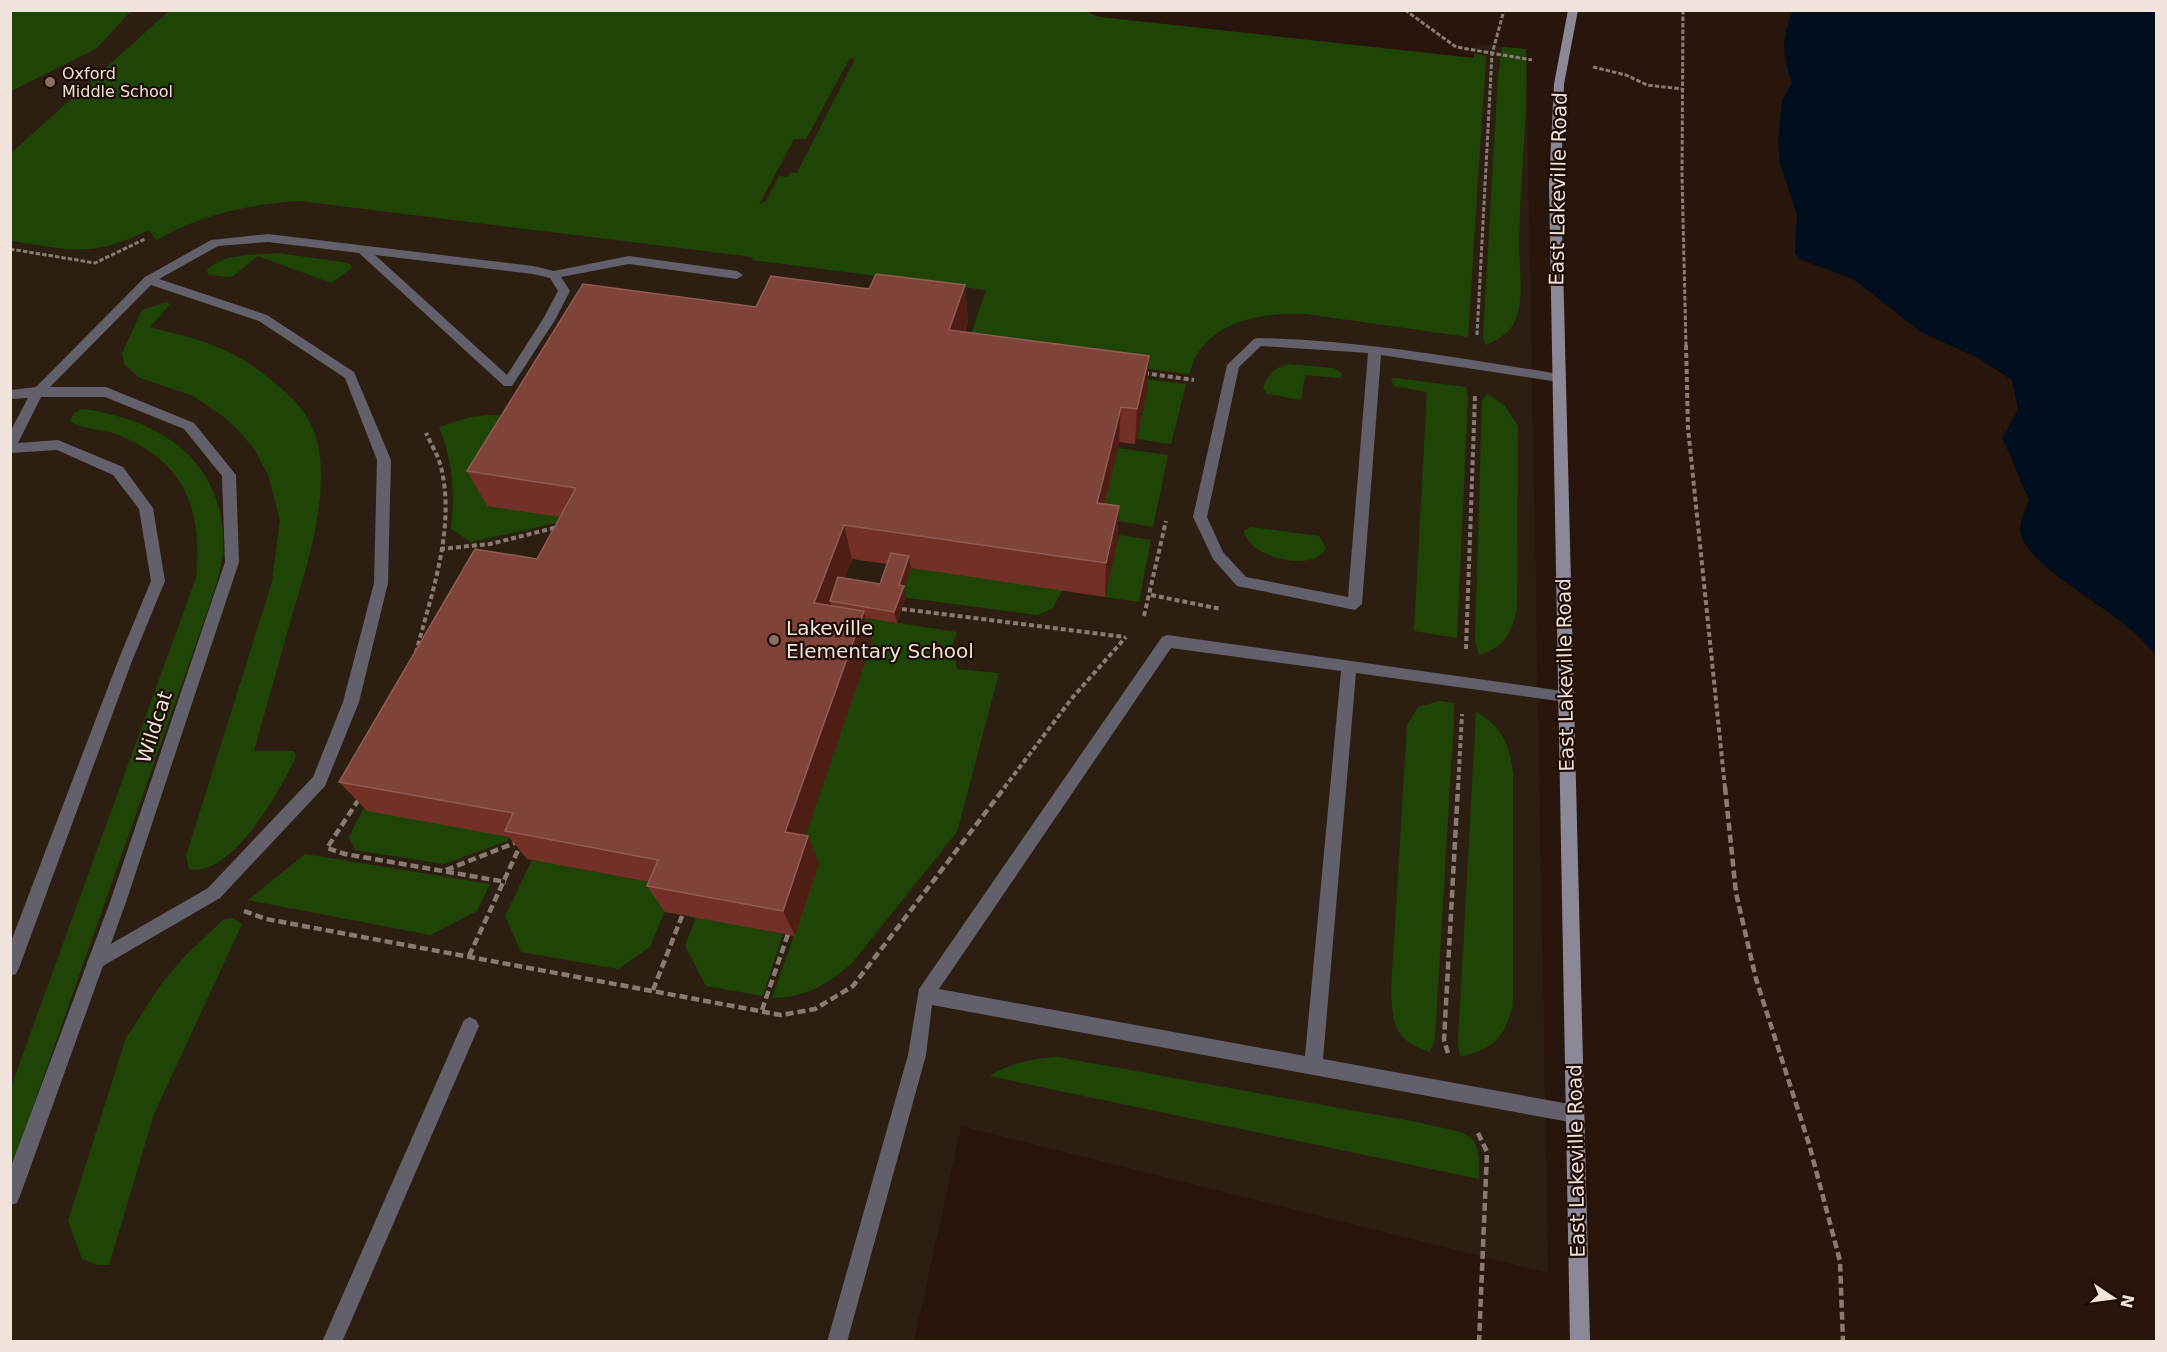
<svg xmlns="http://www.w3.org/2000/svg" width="2167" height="1352" viewBox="0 0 2167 1352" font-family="'DejaVu Sans',sans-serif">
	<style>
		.education { fill: #2c1f12 }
		.green { fill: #1e4506; fill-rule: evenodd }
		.water { fill: #000e1d }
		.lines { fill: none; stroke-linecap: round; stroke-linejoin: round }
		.path-far2 { stroke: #8a7b72; stroke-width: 3; stroke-dasharray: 4.5 2; stroke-linecap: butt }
		.path-far1 { stroke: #8a7b72; stroke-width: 4; stroke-dasharray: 5 3; stroke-linecap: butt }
		.path { stroke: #8a7b72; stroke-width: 4.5; stroke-dasharray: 8 4; stroke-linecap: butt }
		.service { fill: #62606a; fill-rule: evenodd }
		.minor { fill: #62606a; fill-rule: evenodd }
		.secondary { fill: #8b8898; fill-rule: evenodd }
		.wall { fill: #723027; fill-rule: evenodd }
		.shaded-wall { fill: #4e1d14 }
		.building { fill: #7f433a; stroke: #915c54; stroke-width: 1.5 }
		.education-dot { fill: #8d6e63; stroke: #1e0d04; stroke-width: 2 }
		.labels { text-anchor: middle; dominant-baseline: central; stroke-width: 4.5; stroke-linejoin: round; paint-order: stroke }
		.far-poi-label { font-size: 16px; fill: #f0e3dc; stroke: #1e0d04; text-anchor: start }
		.street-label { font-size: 20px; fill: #f0e3dc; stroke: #1e0d04 }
		.poi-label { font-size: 20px; fill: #f0e3dc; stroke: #1e0d04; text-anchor: start }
	</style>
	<rect width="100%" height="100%" fill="#28160c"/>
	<path class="education" d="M 1081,10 L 1100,17 L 1474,58 L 1475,44 L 1526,49 L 1548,1273 L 961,1126 L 914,1341 L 11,1341 L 10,11 Z"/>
	<g class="green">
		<path d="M 11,10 L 131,10 L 131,11 L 96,49 L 11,91 Z"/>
		<path d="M 1081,10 L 1100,17 L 1474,58 L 1474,54 L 1486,56 L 1468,337 L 1306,314 C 1262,312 1200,322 1190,374 L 967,347 L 986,290 L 752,260 L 753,257 L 299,201 C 248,204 200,215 156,240 L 149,230 C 91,258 71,250 11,241 L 10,154 L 169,11 ZM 850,58 L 855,59 L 797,173 L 791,172 L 788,177 L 779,176 L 766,201 L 759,205 L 794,139 L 806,139 Z"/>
		<path d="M 1502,47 L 1526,49 C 1528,112 1521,174 1519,236 C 1518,263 1526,298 1514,323 C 1508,334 1497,340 1486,345 L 1483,338 L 1498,76 Z"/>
		<path d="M 278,253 L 349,263 L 352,268 L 331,283 L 258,256 L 232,277 L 209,275 L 207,271 C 218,253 259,255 278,253 Z"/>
		<path d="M 167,302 L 170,304 L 150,327 C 203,341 233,347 276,384 C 291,397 305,410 313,429 C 336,484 304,575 288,629 C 277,670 265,711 254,751 L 294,751 L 296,757 C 281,789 231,879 189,869 L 186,856 L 272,582 L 280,520 L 268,475 L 255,450 L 240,432 L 224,417 L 193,396 L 138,377 L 124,364 L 122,353 L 142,310 Z"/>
		<path d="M 1288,364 L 1334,368 L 1342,374 L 1340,378 L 1305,375 L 1301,400 L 1267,394 L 1263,388 C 1268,374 1274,368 1288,364 Z"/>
		<path d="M 1136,378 L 1186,384 L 1171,444 L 1137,439 L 1147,392 Z"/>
		<path d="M 1396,378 L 1466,387 L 1468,397 L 1457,638 L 1414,631 L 1427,392 L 1394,386 L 1391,379 Z"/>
		<path d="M 1487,394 L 1504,405 L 1518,426 L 1517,610 C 1511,635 1504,647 1479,655 L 1475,640 L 1482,400 Z"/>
		<path d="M 82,409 C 161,419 228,463 223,552 C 221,569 216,585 211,601 L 11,1169 L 11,1087 L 196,578 C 203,510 185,462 119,435 C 104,429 83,430 70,421 L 74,413 Z"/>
		<path d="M 490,415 L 512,416 L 573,519 L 471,542 L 451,529 C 455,492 453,461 439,427 L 470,417 Z"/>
		<path d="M 1118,448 L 1168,455 L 1153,527 L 1101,518 Z"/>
		<path d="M 1251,527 L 1319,536 L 1326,548 C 1314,574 1247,557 1244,531 Z"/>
		<path d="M 1119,535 L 1151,540 L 1139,602 L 1105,597 Z"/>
		<path d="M 911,568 L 1063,590 L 1052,609 L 1037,615 L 901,597 Z"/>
		<path d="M 833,613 L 957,632 L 949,655 L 956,662 L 957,669 L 999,673 L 957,832 L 852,963 C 828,984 805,998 772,998 L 819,864 L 797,860 Z"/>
		<path d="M 1440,701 L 1454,703 L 1454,718 L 1435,1039 L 1430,1052 C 1395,1040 1393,1027 1391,992 L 1407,725 L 1418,707 Z"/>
		<path d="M 1476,711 C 1502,728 1509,742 1513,773 L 1513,1006 C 1502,1040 1496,1047 1460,1057 L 1458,1043 Z"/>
		<path d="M 387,762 L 511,837 L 507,841 L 444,864 L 355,850 L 349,837 Z"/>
		<path d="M 305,854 L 490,884 L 477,911 L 430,935 L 248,900 Z"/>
		<path d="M 532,860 L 675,887 L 650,947 L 618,969 L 521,952 L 505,916 Z"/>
		<path d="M 696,917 L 783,934 L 763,996 L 706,986 L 685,946 Z"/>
		<path d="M 232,918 L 242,924 L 154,1114 L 109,1265 L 98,1265 L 82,1259 L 68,1221 L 126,1038 L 162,983 L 184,957 L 224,919 Z"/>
		<path d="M 1058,1057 L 1422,1123 C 1467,1135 1482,1127 1479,1179 L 989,1076 C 1012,1062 1032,1059 1058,1057 Z"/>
	</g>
	<path class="water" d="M 1793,10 L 2156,11 L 2156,655 C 2148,647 2140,637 2130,629 C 2104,605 2031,567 2021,535 C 2018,523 2025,511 2029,499 C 2018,479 2014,459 2002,439 L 2018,410 L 2012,380 L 1978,358 L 1921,332 L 1853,279 L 1802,260 L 1795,253 L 1797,214 L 1780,164 L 1778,144 L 1782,100 L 1792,83 C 1782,54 1781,40 1793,10 Z"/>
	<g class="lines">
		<g class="path-far2">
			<path d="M 1405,10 L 1456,47 L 1532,60"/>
			<path d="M 1683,10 L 1682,174 L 1686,347"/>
			<path d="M 1593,67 L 1626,75 L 1647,85 L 1682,89"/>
			<path d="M 10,249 L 95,263 L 145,239"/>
			<path d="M 1477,335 L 1492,54 L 1504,10"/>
		</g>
		<g class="path-far1">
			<path d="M 1686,345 L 1688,428 L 1725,788"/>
			<path d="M 1144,373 L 1194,380"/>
			<path d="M 440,549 L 490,544 L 558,527"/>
			<path d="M 1151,595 L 1221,609"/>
			<path d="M 902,609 L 1125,637"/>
			<path d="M 1144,616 L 1166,521"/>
			<path d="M 1466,649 L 1475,396"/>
			<path d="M 416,653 C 431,594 456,529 441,467 C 438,455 431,444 426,433"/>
			<path d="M 1004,788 L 1073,697 L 1126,637"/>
			<path d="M 1458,788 L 1462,714"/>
		</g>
		<g class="path">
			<path d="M 1725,787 L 1736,893 L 1756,979 L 1809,1144 L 1840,1261 L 1843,1342"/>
			<path d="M 359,799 L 327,848 L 345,854 L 506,882"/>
			<path d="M 446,870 L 517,842"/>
			<path d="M 244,911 L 266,919 L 781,1015 L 815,1009 L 853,986 L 1005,787"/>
			<path d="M 469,956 L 520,846"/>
			<path d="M 653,990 L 682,916"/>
			<path d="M 762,1010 L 788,934"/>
			<path d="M 1448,1053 L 1444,1040 L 1458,787"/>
			<path d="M 1478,1133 L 1487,1152 L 1479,1342"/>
		</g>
		<g class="service">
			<path d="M 268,234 L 533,266 L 554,271 L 629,256 L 737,271 L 743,275 L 737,279 L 629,264 L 561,277 L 570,291 L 555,320 L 512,386 L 504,386 L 359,253 L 268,242 L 218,246 L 159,279 L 267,315 L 354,372 L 391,460 L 388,583 L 359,702 L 325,786 L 220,898 L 96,970 L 90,968 L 87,962 L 90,956 L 208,888 L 313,777 L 343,702 L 374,583 L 377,460 L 345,378 L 259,321 L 151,285 L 42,395 L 32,395 L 31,392 L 145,277 L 211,240 ZM 375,255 L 533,274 L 550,278 L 558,291 L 543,319 L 507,375 Z"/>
			<path d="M 1258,338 C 1360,340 1459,358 1559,374 L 1565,378 L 1559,382 L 1381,355 L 1362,604 L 1355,610 L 1237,586 L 1213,559 L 1193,517 L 1227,365 L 1254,339 ZM 1261,346 L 1368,353 L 1348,597 L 1246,577 L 1223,552 L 1207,517 L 1239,367 Z"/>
			<path d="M 1167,635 L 1570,692 L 1573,696 L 1570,700 L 1565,702 L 1356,673 L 1323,1059 L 1575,1105 L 1582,1107 L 1584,1114 L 1582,1121 L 1575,1123 L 932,1005 L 926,1055 L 847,1342 L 827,1342 L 908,1055 L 919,989 L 1162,637 ZM 1171,648 L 1341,671 L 1305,1056 L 939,989 Z"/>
			<path d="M 470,1017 L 476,1020 L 479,1026 L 342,1342 L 322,1342 L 464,1020 Z"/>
		</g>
		<path class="minor" d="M 37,387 L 106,387 L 194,423 L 236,475 L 239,562 L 126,902 L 20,1196 L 17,1203 L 10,1205 L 10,1169 L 110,902 L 225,562 L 222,476 L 184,429 L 105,397 L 41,397 L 18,443 L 58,440 L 123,467 L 153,508 L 165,581 L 132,661 L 19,968 L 16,974 L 10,976 L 10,944 L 118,661 L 151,581 L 139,509 L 113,475 L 57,450 L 10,453 L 10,432 L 28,398 L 10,399 L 10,390 Z"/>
		<path class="secondary" d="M 1568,10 L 1578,10 L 1564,84 L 1561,184 L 1590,1342 L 1570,1342 L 1549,184 L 1554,84 Z"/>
	</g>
	<path class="wall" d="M 965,285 L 968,321 L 965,332 L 1147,392 L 1135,444 L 1119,442 L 1105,504 L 1118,540 L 1105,597 L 911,568 L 904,588 L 906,597 L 897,623 L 866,618 L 872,643 L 805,835 L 819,863 L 795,936 L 665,912 L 647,886 L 649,882 L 527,859 L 509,837 L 367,811 L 339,782 L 537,559 L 560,517 L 487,506 L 467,471 L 756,307 L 869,289 ZM 852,559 L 887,564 L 880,584 L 845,578 Z"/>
	<g class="shaded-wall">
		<path d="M 965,285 L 968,321 L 953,366 L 949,330 Z"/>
		<path d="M 1149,356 L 1147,392 L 1135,444 L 1137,409 Z"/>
		<path d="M 1121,407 L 1119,442 L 1097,537 L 1097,503 Z"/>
		<path d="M 1119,506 L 1118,540 L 1105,597 L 1106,563 Z"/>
		<path d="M 844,525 L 852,559 L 836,602 L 830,601 L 832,611 L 814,603 Z"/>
		<path d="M 909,556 L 911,568 L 904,588 L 906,597 L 897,623 L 894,612 L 899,585 Z"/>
		<path d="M 864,611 L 872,643 L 797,860 L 785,832 Z"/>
		<path d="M 808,836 L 819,863 L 795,936 L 783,911 Z"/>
	</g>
	<g class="building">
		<path d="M 876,274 L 965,285 L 949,330 L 1149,356 L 1137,409 L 1121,407 L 1097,503 L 1119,506 L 1106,563 L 844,525 L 814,603 L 864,611 L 785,832 L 808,836 L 783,911 L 647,886 L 658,860 L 505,831 L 513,813 L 339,782 L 475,549 L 537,559 L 576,488 L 467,471 L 583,284 L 756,307 L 771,276 L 869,289 Z"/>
		<path d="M 891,553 L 909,556 L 899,585 L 904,586 L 894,612 L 830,601 L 838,577 L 880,584 Z"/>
	</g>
	<g class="education-dot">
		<circle cx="50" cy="82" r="6"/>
		<circle cx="774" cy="640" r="6"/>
	</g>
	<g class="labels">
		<g class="far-poi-label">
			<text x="62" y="73">Oxford<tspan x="62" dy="18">Middle School</tspan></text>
		</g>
		<g class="street-label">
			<text transform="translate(1558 189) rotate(-89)">East Lakeville Road</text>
			<text transform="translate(1565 675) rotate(-91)">East Lakeville Road</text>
			<text transform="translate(154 727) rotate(-72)">Wildcat</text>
			<text transform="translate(1576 1161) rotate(-91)">East Lakeville Road</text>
		</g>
		<g class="poi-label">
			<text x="786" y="628">Lakeville<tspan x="786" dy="23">Elementary School</tspan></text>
		</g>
	</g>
	<rect width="2167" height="1352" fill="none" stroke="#f0e3dc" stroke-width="24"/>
	<g transform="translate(2113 1298) rotate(103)" stroke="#1e0d04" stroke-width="4.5" paint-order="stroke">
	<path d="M0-4.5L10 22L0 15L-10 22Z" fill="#f0e3dc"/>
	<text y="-9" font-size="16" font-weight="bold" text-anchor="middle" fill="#f0e3dc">N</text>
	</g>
</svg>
